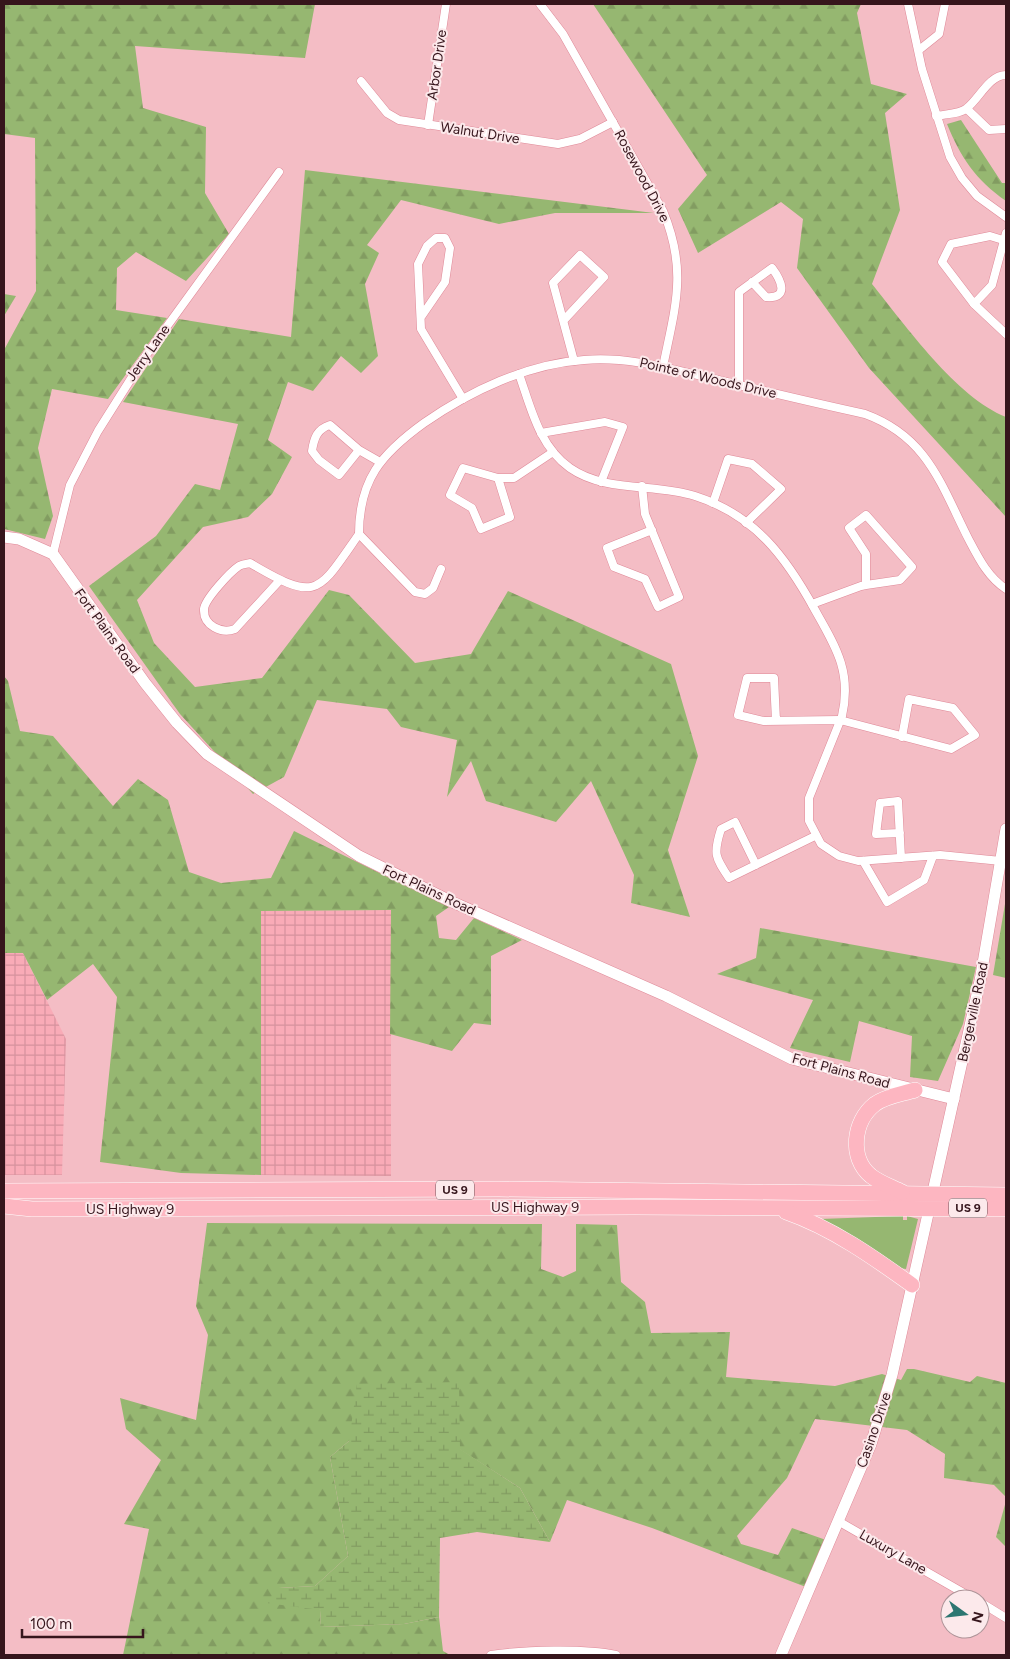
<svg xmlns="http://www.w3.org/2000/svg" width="1010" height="1659" viewBox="0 0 1010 1659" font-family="Figtree,sans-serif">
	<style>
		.industrial { fill: url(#industrial-grid) }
		.green { fill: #96b771 }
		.forest { fill: url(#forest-firs) }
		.wetland { fill: url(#wetland-marsh) }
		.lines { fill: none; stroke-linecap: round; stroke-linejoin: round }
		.street-casing { stroke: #df8998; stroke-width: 9 }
		.secondary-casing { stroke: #df8998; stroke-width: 12 }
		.highway-casing { stroke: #fff; stroke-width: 16 }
		.street { stroke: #fff; stroke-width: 8 }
		.secondary { stroke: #fff; stroke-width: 11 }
		.highway { stroke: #fdb6c1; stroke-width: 15 }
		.labels { text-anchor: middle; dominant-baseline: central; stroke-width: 4; stroke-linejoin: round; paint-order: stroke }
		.shield { fill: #fce9eb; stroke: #71555a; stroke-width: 1 }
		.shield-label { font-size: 12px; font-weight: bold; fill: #36151c }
		.street-label { font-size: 14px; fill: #36151c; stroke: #fce9eb }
	</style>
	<defs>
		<pattern id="industrial-grid" width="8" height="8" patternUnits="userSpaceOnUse" patternTransform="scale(1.25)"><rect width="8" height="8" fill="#f9abb7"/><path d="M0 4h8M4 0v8" fill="none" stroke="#d6929d"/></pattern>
		<pattern id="forest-firs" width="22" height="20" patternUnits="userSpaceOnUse" patternTransform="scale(1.25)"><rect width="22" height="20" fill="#96b771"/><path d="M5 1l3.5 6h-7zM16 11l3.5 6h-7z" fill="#829c61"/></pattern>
		<pattern id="wetland-marsh" width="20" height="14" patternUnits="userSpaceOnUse" patternTransform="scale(1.25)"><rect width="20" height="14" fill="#96b771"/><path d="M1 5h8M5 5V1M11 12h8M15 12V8" fill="none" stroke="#829c61"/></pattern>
	</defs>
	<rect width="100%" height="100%" fill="#f4bdc5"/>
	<g class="industrial">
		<path d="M 391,910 L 391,1176 L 261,1175 L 260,911 Z"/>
		<path d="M 4,953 L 23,953 L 66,1039 L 62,1175 L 4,1175 Z"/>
	</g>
	<path class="green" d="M 903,1216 L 903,1220 L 907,1220 L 907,1216 L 918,1219 L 906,1269 L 899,1268 L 820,1219 Z"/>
	<g class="forest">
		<path d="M 4,4 L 315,4 L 305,58 L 135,46 L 143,108 L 206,127 L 205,193 L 229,234 L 186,281 L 136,252 L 117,268 L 116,310 L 167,318 L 108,399 L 52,389 L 38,448 L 53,516 L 45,539 L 4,529 L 4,350 L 36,291 L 35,138 L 4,134 Z"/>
		<path d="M 593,4 L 861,4 L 857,13 L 871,84 L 907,94 L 885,113 L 900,210 L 872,284 C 906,326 956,397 1006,417 L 1006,517 L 869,368 L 797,268 L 803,219 L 781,202 L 698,253 L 678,209 L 707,175 Z"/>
		<path d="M 961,120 L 1002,183 L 1006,183 L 1006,201 C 975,179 961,158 947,124 Z"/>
		<path d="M 305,170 L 654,213 L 555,213 L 499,224 L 401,200 L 367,245 L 379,253 L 365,284 L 378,356 L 361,373 L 341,356 L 313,391 L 288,382 L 268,440 L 292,457 L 272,494 L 248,517 L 203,527 L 137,600 L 154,643 L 195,687 L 262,678 L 329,590 L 349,595 L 415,663 L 471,654 L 508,591 L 671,664 L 698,756 L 668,850 L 690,917 L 631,903 L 634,875 L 591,781 L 556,822 L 486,801 L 471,761 L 447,797 L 457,740 L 401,727 L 387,709 L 317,700 L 284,777 L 253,794 L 180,714 L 89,586 L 156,536 L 195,484 L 220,490 L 238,424 L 123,402 L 179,319 L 291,337 Z"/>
		<path d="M 4,294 L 16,296 L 4,316 Z"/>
		<path d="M 4,676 L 8,681 L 20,731 L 53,736 L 113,806 L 138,779 L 168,800 L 189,872 L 221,883 L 271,878 L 294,831 L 449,907 L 436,916 L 439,938 L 456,940 L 474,918 L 522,940 L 491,956 L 491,1025 L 474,1023 L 452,1051 L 390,1034 L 391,910 L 261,911 L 261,1175 L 181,1173 L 100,1162 L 117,997 L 93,964 L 47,1000 L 23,953 L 4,953 Z"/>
		<path d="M 1006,898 L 1006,978 L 993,975 Z"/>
		<path d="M 760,928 L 976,967 L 963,1024 L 938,1081 L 910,1077 L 912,1036 L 859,1021 L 850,1062 L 790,1048 L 813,1000 L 717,974 L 756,958 Z"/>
		<path d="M 207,1223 L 542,1224 L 541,1269 L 563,1277 L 576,1271 L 576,1224 L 617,1225 L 621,1282 L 645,1302 L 651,1333 L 730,1332 L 726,1377 L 835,1386 L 882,1374 L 901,1380 L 907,1369 L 914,1369 L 970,1382 L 977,1376 L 1006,1383 L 1006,1497 L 994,1485 L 944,1478 L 945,1454 L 907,1430 L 815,1419 L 787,1478 L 737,1536 L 741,1544 L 778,1555 L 792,1528 L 826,1540 L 806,1587 L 652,1528 L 567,1500 L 550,1542 L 520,1488 L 459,1449 L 458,1382 L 349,1441 L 330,1457 L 348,1556 L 315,1586 L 279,1588 L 321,1610 L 320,1627 L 404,1624 L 439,1617 L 443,1651 L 450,1655 L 123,1655 L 149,1529 L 124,1524 L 161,1460 L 126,1429 L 120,1398 L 196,1420 L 208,1335 L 196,1306 Z"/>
		<path d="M 1006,1501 L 1006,1547 L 996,1537 Z"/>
	</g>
	<path class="wetland" d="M 459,1382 L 460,1449 L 520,1488 L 550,1542 L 477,1532 L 440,1538 L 439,1617 L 404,1624 L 320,1627 L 321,1610 L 266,1603 L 279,1588 L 315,1586 L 348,1556 L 330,1457 L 349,1441 L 357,1384 Z"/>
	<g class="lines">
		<defs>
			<g id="street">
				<path d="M 540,4 L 563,34 L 663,211 C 688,271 675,307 663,367"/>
				<path d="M 908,4 L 922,69 L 950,157 L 962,178 L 977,196 L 1006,217"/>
				<path d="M 919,50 L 939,34 L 945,4"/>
				<path d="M 361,81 L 387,113 L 399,120 L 558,144 L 580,139 L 613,122"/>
				<path d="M 967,109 L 989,130 L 1006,129"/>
				<path d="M 936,116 C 945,114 961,114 967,108 C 979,99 989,75 1006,75"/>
				<path d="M 428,125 L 446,4"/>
				<path d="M 1003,240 L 990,236 L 951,244 L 942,262 L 974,304 L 992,285 L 1006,233"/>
				<path d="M 974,304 L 1006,334"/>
				<path d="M 421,317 L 445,282 L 450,248 L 445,238 L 436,238 L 427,246 L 418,264 L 421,329 L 463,399"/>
				<path d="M 564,320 L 604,277 L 580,255 L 553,283 L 574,361"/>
				<path d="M 519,374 C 531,408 539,446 570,468 C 606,493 655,483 695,496 C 755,515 786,557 815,610 C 836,647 852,672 842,716 L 809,798 L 809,821 L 821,844 L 839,856 L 858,861 L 940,855 L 1001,861"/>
				<path d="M 739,385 L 739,292 L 772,268 C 781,280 790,299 766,297 L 752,282"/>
				<path d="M 541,433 L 605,422 L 623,427 L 601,482"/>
				<path d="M 359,450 L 339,475 L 319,460 L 312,451 C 314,438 317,429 330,425 L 359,450 L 380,462"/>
				<path d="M 498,478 L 510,517 L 481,529 L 472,508 L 450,495 L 463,468 L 498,478 L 514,478 L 553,452"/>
				<path d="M 642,486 L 645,514 L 679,597 L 658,607 L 645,579 L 614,567 L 607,548 L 652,530"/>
				<path d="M 713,503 L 728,459 L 752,464 L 781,489 L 746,523"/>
				<path d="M 53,554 L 70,485 L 98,431 L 144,358 L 279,172"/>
				<path d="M 441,569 L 433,588 L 425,594 L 415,592 L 359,534 C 359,480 381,454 424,423 C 470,391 527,364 584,360 C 628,356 671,369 714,379 C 764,391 814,403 865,414 C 928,437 941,485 969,540 C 979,559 988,577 1006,589"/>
				<path d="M 280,580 L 235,629 C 222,634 203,626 204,609 C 205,599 230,572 239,566 C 242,564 247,564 250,563 C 318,603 317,594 359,534"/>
				<path d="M 812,604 L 861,586 L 866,585 L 900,580 L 912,567 L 866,515 L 849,528 L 866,554 L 866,585"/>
				<path d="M 776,721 L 774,678 L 747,678 L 738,715 L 764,721 L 840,720 L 951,749 L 975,735 L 953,708 L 909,699 L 902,737"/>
				<path d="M 900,833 L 876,834 L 880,803 L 898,801 L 901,858"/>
				<path d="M 863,861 L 887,902 L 924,880 L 933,856"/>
				<path d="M 756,865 L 735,822 L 721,829 C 713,854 715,857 729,878 L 815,836"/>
				<path d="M 838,1521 L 974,1599"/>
				<path d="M 980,1602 L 1006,1618"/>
				<path d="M 491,1655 C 524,1650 584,1648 616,1655"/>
			</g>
			<g id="secondary">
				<path d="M 4,537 L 19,539 L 53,554 L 145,683 L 177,723 L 207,754 L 359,856 L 450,901 L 666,996 L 792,1059 L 954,1099"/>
				<path d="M 781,1655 L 871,1444 L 892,1375 L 980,981 L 1006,829"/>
			</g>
			<g id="highway">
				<path d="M 4,1191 L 499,1189 L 1006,1195"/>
				<path d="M 902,1192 C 892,1187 880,1183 871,1176 C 849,1158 853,1121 875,1104 C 886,1096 902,1094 915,1090"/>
				<path d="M 4,1206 L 32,1209 L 635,1207 L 1006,1209"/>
				<path d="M 786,1212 C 832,1228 873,1257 912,1285"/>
			</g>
		</defs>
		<use href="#street" class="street-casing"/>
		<use href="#secondary" class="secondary-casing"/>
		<use href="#highway" class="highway-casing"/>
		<use href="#street" class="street"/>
		<use href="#secondary" class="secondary"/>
		<use href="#highway" class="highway"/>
	</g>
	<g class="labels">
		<g class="shield">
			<rect x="436" y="1180.5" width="38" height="19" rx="4"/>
			<rect x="949" y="1198.5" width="38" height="19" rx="4"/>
		</g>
		<g class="shield-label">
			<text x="455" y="1190">US 9</text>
			<text x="968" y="1208">US 9</text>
		</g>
		<g class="street-label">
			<text transform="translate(437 65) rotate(-82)">Arbor Drive</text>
			<text transform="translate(480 133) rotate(9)">Walnut Drive</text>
			<text transform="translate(642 176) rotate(62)">Rosewood Drive</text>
			<text transform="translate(148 353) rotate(-55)">Jerry Lane</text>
			<text transform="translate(708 378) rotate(13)">Pointe of Woods Drive</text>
			<text transform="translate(107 631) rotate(54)">Fort Plains Road</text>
			<text transform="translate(429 890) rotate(25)">Fort Plains Road</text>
			<text transform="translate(973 1012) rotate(-78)">Bergerville Road</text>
			<text transform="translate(841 1071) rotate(15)">Fort Plains Road</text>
			<text x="535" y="1207">US Highway 9</text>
			<text x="130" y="1209">US Highway 9</text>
			<text transform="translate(874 1430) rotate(-71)">Casino Drive</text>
			<text transform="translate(893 1552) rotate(30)">Luxury Lane</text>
		</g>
	</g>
	<rect width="1010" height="1659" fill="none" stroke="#36151c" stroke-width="10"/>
	<g transform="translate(965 1614) rotate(105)"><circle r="24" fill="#fce9eb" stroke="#ad9498"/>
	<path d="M0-4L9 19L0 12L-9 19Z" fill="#2d7671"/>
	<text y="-8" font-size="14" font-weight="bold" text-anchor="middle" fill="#36151c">N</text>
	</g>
	<path d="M22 1629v8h121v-8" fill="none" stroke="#36151c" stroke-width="2.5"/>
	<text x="30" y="1629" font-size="15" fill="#36151c" stroke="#fce9eb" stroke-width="4" paint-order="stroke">100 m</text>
</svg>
